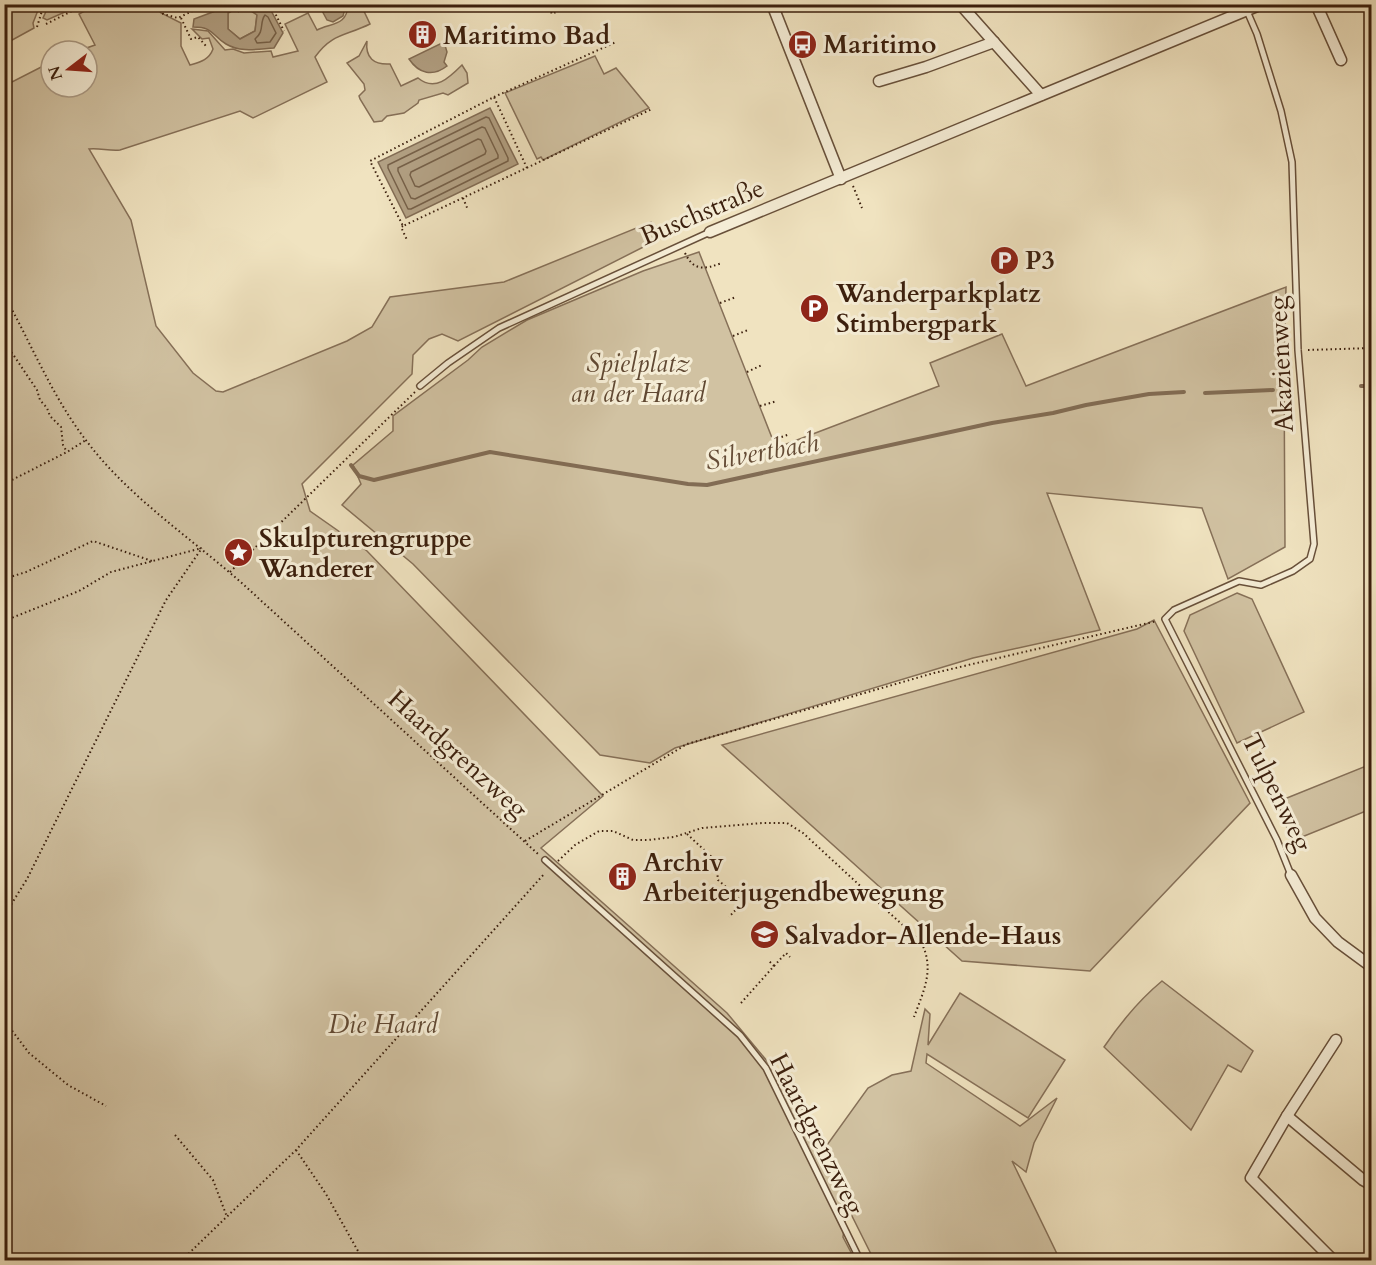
<svg xmlns="http://www.w3.org/2000/svg" width="1376" height="1265" viewBox="0 0 1376 1265" font-family="Cardo,serif">
	<style>
		.green { fill: #d1c2a2; stroke: #867058; stroke-width: 1.5 }
		.water { fill: #b2a083; stroke: #826c54; stroke-width: 1.5; fill-rule: evenodd }
		.lines { fill: none; stroke-linecap: round; stroke-linejoin: round }
		.shore { stroke: #766048; stroke-width: 1.5 }
		.stream { stroke: #826c54; stroke-width: 4 }
		.service-casing { stroke: #68503a; stroke-width: 8 }
		.minor-casing { stroke: #68503a; stroke-width: 13 }
		.path { stroke: #3b1f0d; stroke-width: 2; stroke-dasharray: 1.5 3; stroke-linecap: butt }
		.service { stroke: #f5edd6; stroke-width: 5 }
		.minor { stroke: #f5edd6; stroke-width: 10 }
		.labels { text-anchor: middle; dominant-baseline: central; stroke-width: 6; stroke-linejoin: round; paint-order: stroke }
		.poi-label { font-size: 26px; font-weight: bold; fill: #3b1f0d; stroke: #f5edd6; text-anchor: start }
		.street-label { font-size: 26px; fill: #3b1f0d; stroke: #f5edd6 }
		.park-label { font-size: 26px; font-style: italic; fill: #604832; stroke: #f5edd6 }
		.water-label { font-size: 27px; font-style: italic; fill: #654c36; stroke: #f5edd6 }
	</style>
	<rect width="100%" height="100%" fill="#f0e3c0"/>
	<filter id="stains"><feTurbulence type="fractalNoise" baseFrequency=".00333" numOctaves="4"/><feColorMatrix values="0 0 0 0 .2 0 0 0 0 .09 0 0 0 0 .02 0 0 0 .5 -.17"/></filter>
	<radialGradient id="worn" r=".72"><stop offset=".6" stop-color="#630" stop-opacity="0"/><stop offset="1" stop-color="#630" stop-opacity=".3"/></radialGradient>
	<g class="green">
		<path d="M 5,4 L 40,5 L 33,23 L 34,28 L 5,44 Z"/>
		<path d="M 49,5 L 73,5 L 74,8 L 47,20 L 43,18 Z"/>
		<path d="M 96,5 L 154,5 L 161,13 L 181,23 L 181,46 L 190,65 C 200,62 209,60 213,49 L 209,38 L 202,39 L 192,29 L 208,31 L 225,50 L 233,49 L 244,53 L 271,51 L 273,57 L 298,51 L 285,24 L 308,13 L 317,30 C 331,23 347,26 348,5 L 361,5 L 370,24 C 346,36 332,33 315,57 L 327,82 L 253,118 L 240,111 L 120,150 C 109,151 100,148 89,149 L 131,220 L 156,326 L 193,373 L 216,391 L 223,392 L 347,341 L 372,327 L 390,297 L 504,282 L 651,222 L 667,235 L 458,341 L 442,334 L 429,339 L 413,355 L 412,374 L 302,484 L 310,511 L 367,551 L 603,796 L 541,848 L 727,1013 L 777,1073 L 829,1149 L 827,1145 L 868,1088 L 892,1075 L 911,1071 L 925,1009 L 930,1014 L 928,1045 L 960,993 L 1065,1060 L 1028,1118 L 927,1054 L 926,1063 L 1020,1126 L 1057,1098 L 1034,1143 L 1026,1172 L 1012,1161 L 1060,1260 L 874,1260 L 848,1208 L 848,1197 L 843,1237 L 855,1260 L 5,1260 L 4,68 L 12,82 L 51,62 L 51,87 L 87,87 L 87,51 L 78,51 L 95,45 L 79,14 Z"/>
		<path d="M 242,5 L 257,14 L 255,31 L 240,39 L 228,29 L 228,13 Z"/>
		<path d="M 367,41 C 365,58 374,65 390,64 L 401,86 L 418,78 C 435,92 449,78 462,65 L 467,73 L 468,83 L 448,95 L 443,93 L 419,100 L 418,103 L 404,113 L 387,116 L 382,121 L 374,122 L 360,99 L 359,96 L 365,90 L 364,84 L 347,63 L 359,56 Z"/>
		<path d="M 595,56 L 604,74 L 616,68 L 649,108 L 543,160 L 541,157 L 537,159 L 505,93 Z"/>
		<path d="M 699,252 L 776,448 L 939,386 L 930,363 L 1002,334 L 1026,386 L 1286,287 L 1284,365 L 1285,547 L 1228,579 L 1202,508 L 1047,493 L 1100,630 L 973,658 L 675,748 L 650,763 L 600,755 L 413,564 L 342,505 L 361,484 L 353,465 L 393,431 L 393,416 L 468,360 L 482,347 L 527,320 L 643,271 Z"/>
		<path d="M 1237,593 L 1252,599 L 1304,712 L 1237,743 L 1184,631 L 1190,615 Z"/>
		<path d="M 1154,620 L 1250,803 L 1090,971 L 962,961 L 722,745 L 1137,629 Z"/>
		<path d="M 1371,764 L 1371,809 L 1292,841 L 1277,802 Z"/>
		<path d="M 1162,981 L 1253,1051 L 1241,1072 L 1228,1065 L 1191,1130 L 1104,1047 C 1121,1022 1139,1000 1162,981 Z"/>
	</g>
	<g class="water">
		<path d="M 223,4 L 268,5 L 283,33 L 274,48 C 258,49 241,53 226,44 C 211,35 214,27 193,27 L 194,19 L 218,10 ZM 242,5 L 257,15 L 255,31 L 240,39 L 228,29 L 228,13 Z"/>
		<path d="M 325,5 L 346,5 L 343,16 L 333,22 L 327,20 L 320,7 Z"/>
		<path d="M 444,42 L 447,52 L 444,62 L 447,66 C 433,77 419,74 409,59 Z"/>
		<path d="M 490,108 L 518,164 L 406,218 L 378,162 Z"/>
	</g>
	<g class="lines">
		<g class="shore">
			<path d="M 265,15 L 268,17 L 276,33 L 270,42 L 257,43 L 255,39 C 265,31 259,23 265,15 Z"/>
			<path d="M 486,117 L 489,118 L 508,158 L 508,161 L 411,209 L 408,209 L 388,168 L 388,165 Z"/>
			<path d="M 482,127 L 485,128 L 498,155 L 498,158 L 415,199 L 411,198 L 398,171 L 398,168 Z"/>
			<path d="M 478,139 L 481,140 L 486,151 L 485,154 L 419,187 L 415,186 L 410,175 L 411,172 Z"/>
		</g>
		<g class="stream">
			<path d="M 1361,386 L 1372,386"/>
			<path d="M 1205,393 L 1273,390"/>
			<path d="M 351,465 L 359,476 L 374,480 L 490,452 L 688,484 L 707,485 L 992,423 L 1053,413 L 1086,405 L 1149,394 L 1184,392"/>
		</g>
		<defs>
			<g id="service">
				<path d="M 1247,11 L 1257,34 L 1281,111 L 1292,162 L 1298,350 L 1314,544 L 1310,559 L 1293,571 L 1261,585 L 1239,581 L 1174,610 L 1165,619 L 1277,840 L 1291,875"/>
				<path d="M 420,386 L 448,363 L 499,328 L 710,232"/>
				<path d="M 545,860 L 740,1035 L 766,1068 L 860,1260"/>
			</g>
			<g id="minor">
				<path d="M 772,4 L 841,179"/>
				<path d="M 960,4 L 1041,95"/>
				<path d="M 1316,4 L 1341,60"/>
				<path d="M 879,81 L 926,67 L 994,42"/>
				<path d="M 710,232 L 1262,4"/>
				<path d="M 1291,875 L 1315,918 L 1338,942 L 1372,967"/>
				<path d="M 1287,1116 L 1336,1040"/>
				<path d="M 1333,1260 L 1251,1178 L 1287,1116 L 1363,1180 L 1372,1185"/>
			</g>
		</defs>
		<use href="#service" class="service-casing"/>
		<use href="#minor" class="minor-casing"/>
		<g class="path">
			<path d="M 162,4 L 163,14 L 178,18 L 207,4"/>
			<path d="M 233,4 L 239,12"/>
			<path d="M 276,4 L 278,8 L 274,11 L 284,31"/>
			<path d="M 547,4 L 552,14 L 572,4"/>
			<path d="M 181,18 L 191,39 L 198,37 L 206,46"/>
			<path d="M 46,24 L 86,4"/>
			<path d="M 37,27 L 44,4"/>
			<path d="M 494,97 L 616,42"/>
			<path d="M 527,168 L 494,97 L 370,161 L 403,226 L 652,109"/>
			<path d="M 853,186 L 862,208"/>
			<path d="M 463,198 L 468,210"/>
			<path d="M 403,226 L 401,227 L 407,240"/>
			<path d="M 685,253 C 694,272 705,269 722,263"/>
			<path d="M 4,295 C 31,343 52,396 85,439 C 128,497 190,537 244,585 L 538,854"/>
			<path d="M 720,303 L 736,297"/>
			<path d="M 733,336 L 748,330"/>
			<path d="M 4,341 L 37,390 L 40,400 L 47,408 L 50,416 L 61,427 L 63,445 L 67,452"/>
			<path d="M 1308,350 L 1372,348"/>
			<path d="M 747,372 L 762,365"/>
			<path d="M 760,406 L 777,401"/>
			<path d="M 773,440 L 790,434"/>
			<path d="M 4,484 L 67,452 L 86,440"/>
			<path d="M 230,572 L 415,392"/>
			<path d="M 4,579 L 26,572 L 93,541 L 152,561"/>
			<path d="M 4,621 L 79,591 L 111,572 L 202,548"/>
			<path d="M 687,834 L 716,861 L 718,880 L 743,902 L 729,917"/>
			<path d="M 525,841 L 687,744 L 934,673 L 1157,621"/>
			<path d="M 558,861 L 575,845 L 599,831 L 613,831 L 633,840 L 648,840 L 674,837 L 702,828 L 762,823 L 787,823 L 803,833 L 921,942 C 935,969 924,990 914,1017"/>
			<path d="M 4,916 L 27,879 L 166,600 L 202,548"/>
			<path d="M 774,966 L 786,953 L 790,957"/>
			<path d="M 741,1003 L 774,966 L 769,961"/>
			<path d="M 4,1020 L 29,1053 L 68,1085 L 106,1106"/>
			<path d="M 175,1135 L 213,1180 L 227,1217"/>
			<path d="M 296,1150 L 326,1194 L 363,1260"/>
			<path d="M 182,1260 L 296,1150 L 545,873"/>
		</g>
		<use href="#service" class="service"/>
		<use href="#minor" class="minor"/>
	</g>
	<defs>
		<symbol id="building-disc" viewBox="-11 -11 22 22"><circle r="9.5" fill="#8f2418" stroke="#f5edd6"/><path d="M-4-6H4V6H1V3H-1V6H-4ZM-2.5-4.3h1.7v1.8h-1.7ZM.8-4.3h1.7v1.8H.8ZM-2.5-1h1.7V.8h-1.7ZM.8-1h1.7V.8H.8Z" fill="#fff"/></symbol>
		<symbol id="bus-disc" viewBox="-11 -11 22 22"><circle r="9.5" fill="#8f2418" stroke="#f5edd6"/><path d="M-5-6H5V4H4V6H2V4H-2V6H-4V4H-5ZM-3.5-4V0h7V-4ZM-3.5 1.2v1.5H-2V1.2ZM2 1.2v1.5H3.5V1.2Z" fill="#fff"/></symbol>
		<symbol id="parking-disc" viewBox="-11 -11 22 22"><circle r="9.5" fill="#8f2418" stroke="#f5edd6"/><path d="M-3.5-5.5H1a3.5 3.5 0 0 1 0 7H-1V5.5H-3.5ZM-1-3.4V-.6H.8a1.4 1.4 0 0 0 0-2.8Z" fill="#fff"/></symbol>
		<symbol id="sight-disc" viewBox="-11 -11 22 22"><circle r="9.5" fill="#8f2418" stroke="#f5edd6"/><path d="M0-6L1.8-2.2L6-1.7L2.9 1.2L3.7 5.4L0 3.3L-3.7 5.4L-2.9 1.2L-6-1.7L-1.8-2.2Z" fill="#fff"/></symbol>
		<symbol id="university-disc" viewBox="-11 -11 22 22"><circle r="9.5" fill="#8f2418" stroke="#f5edd6"/><path d="M0-5L7-2L0 1L-7-2ZM-4 1L0 2.5L4 1V4Q0 6-4 4Z" fill="#fff"/></symbol>
	</defs>
	<g fill-rule="evenodd">
		<use href="#building-disc" x="406" y="18" width="33" height="33"/>
		<use href="#bus-disc" x="786" y="28" width="33" height="33"/>
		<use href="#parking-disc" x="988" y="244" width="33" height="33"/>
		<use href="#parking-disc" x="798" y="292" width="33" height="33"/>
		<use href="#sight-disc" x="222" y="536" width="33" height="33"/>
		<use href="#building-disc" x="606" y="860" width="33" height="33"/>
		<use href="#university-disc" x="748" y="918" width="33" height="33"/>
	</g>
	<g class="labels">
		<g class="poi-label">
			<text x="443" y="35">Maritimo Bad</text>
			<text x="823" y="44">Maritimo</text>
			<text x="1025" y="260">P3</text>
			<text x="836" y="293">Wanderparkplatz<tspan x="836" dy="30">Stimbergpark</tspan></text>
			<text x="259" y="538">Skulpturengruppe<tspan x="259" dy="30">Wanderer</tspan></text>
			<text x="643" y="862">Archiv<tspan x="643" dy="30">Arbeiterjugendbewegung</tspan></text>
			<text x="785" y="935">Salvador-Allende-Haus</text>
		</g>
		<g class="street-label">
			<text transform="translate(702 212) rotate(-23)">Buschstraße</text>
			<text transform="translate(1281 364) rotate(-93)">Akazienweg</text>
			<text transform="translate(458 754) rotate(42)">Haardgrenzweg</text>
			<text transform="translate(1277 792) rotate(64)">Tulpenweg</text>
			<text transform="translate(817 1134) rotate(63)">Haardgrenzweg</text>
		</g>
		<g class="park-label">
			<text x="638" y="363">Spielplatz<tspan x="638" dy="30">an der Haard</tspan></text>
			<text x="383" y="1024">Die Haard</text>
		</g>
		<g class="water-label">
			<text transform="translate(762 452) rotate(-10)">Silvertbach</text>
		</g>
	</g>
	<rect width="1376" height="1265" fill="none" stroke="#f0e3c0" stroke-width="24"/>
	<rect x="6" y="6" width="1364" height="1253" fill="none" stroke="#3b1f0d" stroke-width="3"/>
	<rect x="12" y="12" width="1352" height="1241" fill="none" stroke="#3b1f0d" stroke-width="1.5"/>
	<g transform="translate(69 69) rotate(253)"><circle r="28" fill="#f5edd6" stroke="#ab9b86" stroke-width="1.5"/>
	<path d="M0-4.5L10 22L0 15L-10 22Z" fill="#8f2418"/>
	<text y="-9" font-size="16" font-weight="bold" text-anchor="middle" fill="#3b1f0d">N</text>
	</g>
	<rect width="100%" height="100%" filter="url(#stains)"/>
	<rect width="100%" height="100%" fill="url(#worn)"/>
</svg>
